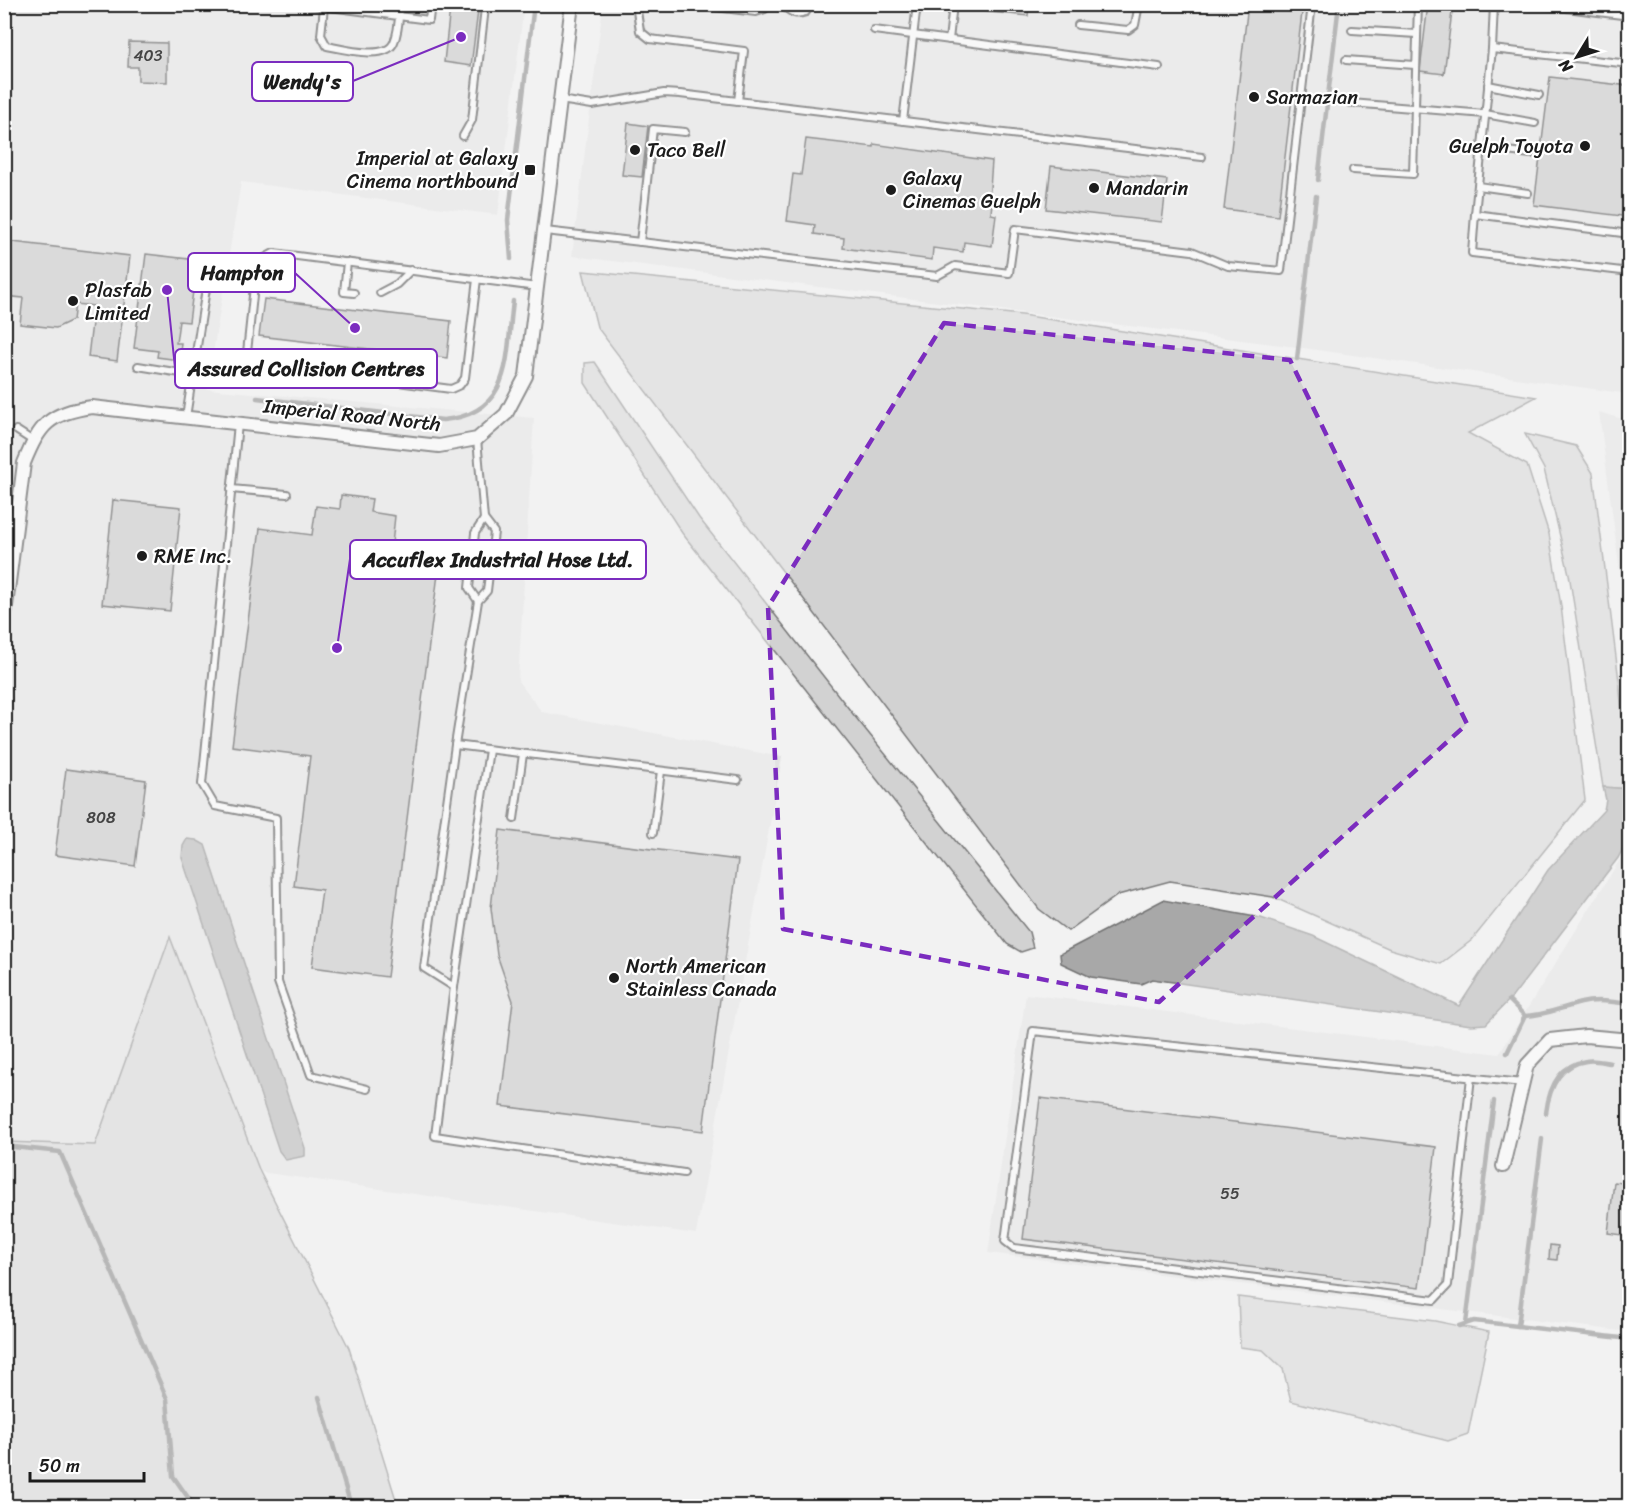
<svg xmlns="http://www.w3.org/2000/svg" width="1634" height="1511" viewBox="0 0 1634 1511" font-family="Sriracha,sans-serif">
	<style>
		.built { fill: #e2e2e2 }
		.green { fill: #d2d2d2; stroke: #777; stroke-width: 1.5 }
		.water { fill: #a8a8a8; stroke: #707070; stroke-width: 1.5 }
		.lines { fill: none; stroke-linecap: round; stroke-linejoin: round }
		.stream { stroke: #707070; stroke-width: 4.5 }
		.building { fill: #bdbdbd; stroke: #1c1c1c; stroke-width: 1.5 }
		.service-casing { stroke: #1c1c1c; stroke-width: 10 }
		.minor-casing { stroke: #1c1c1c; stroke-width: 16 }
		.service { stroke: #fff; stroke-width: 6 }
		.minor { stroke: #fff; stroke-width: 12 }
		.marked { fill: none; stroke: #7b2cbf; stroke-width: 4.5; stroke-dasharray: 12 8; stroke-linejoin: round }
		.poi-dot { fill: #1c1c1c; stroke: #fff; stroke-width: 2 }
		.labels { text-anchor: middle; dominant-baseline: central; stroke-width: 4.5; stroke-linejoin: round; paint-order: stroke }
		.number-label { font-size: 16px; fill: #444 }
		.poi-label { font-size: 20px; fill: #1c1c1c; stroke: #fff; text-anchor: start }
		.street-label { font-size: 20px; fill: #1c1c1c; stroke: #fff }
		.leader { fill: none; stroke: #7b2cbf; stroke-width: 2 }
		.callout-dot { fill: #7b2cbf; stroke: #fff; stroke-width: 2 }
		.callout { fill: #fff; stroke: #7b2cbf; stroke-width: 2 }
		.callout-label { font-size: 21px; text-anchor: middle; font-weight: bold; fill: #1c1c1c }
	</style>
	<rect width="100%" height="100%" fill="#f2f2f2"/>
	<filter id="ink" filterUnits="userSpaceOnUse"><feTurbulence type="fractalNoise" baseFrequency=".0167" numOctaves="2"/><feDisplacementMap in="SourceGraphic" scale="12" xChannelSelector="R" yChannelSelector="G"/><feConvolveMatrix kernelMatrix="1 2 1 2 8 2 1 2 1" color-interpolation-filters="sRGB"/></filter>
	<g filter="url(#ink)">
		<g class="built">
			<path d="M 5,5 L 524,5 L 498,215 L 241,182 L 207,389 L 534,418 L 518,681 L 542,712 L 782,757 L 696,1234 L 260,1172 L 170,938 L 95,1145 L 5,1142 Z"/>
			<path d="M 603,5 L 1629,5 L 1629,394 L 1296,347 L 572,256 Z"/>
			<path d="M 1599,412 L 1629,421 L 1629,642 Z"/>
			<path d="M 1629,845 L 1629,1332 L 988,1253 L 1026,994 L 1499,1054 Z"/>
		</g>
		<g class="green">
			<path d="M 583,271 L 1022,315 L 1536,397 L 1468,433 L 1527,465 L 1549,534 L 1561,606 L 1585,800 L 1472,940 L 1441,964 L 1390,949 L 1273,897 L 1170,881 L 1118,895 L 1068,931 L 1039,909 L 597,327 Z"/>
			<path d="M 595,362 L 699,518 L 853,714 L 1029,932 L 1033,948 L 1021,952 L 1007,944 L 682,533 L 585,383 L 585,363 Z"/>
			<path d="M 1525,434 L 1576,446 L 1593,473 L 1619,681 L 1629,789 L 1603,787 L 1569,574 L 1544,469 Z"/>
			<path d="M 170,937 L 260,1172 L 349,1348 L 398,1506 L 5,1506 L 5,1142 L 95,1145 Z"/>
			<path d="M 1238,1297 L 1435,1321 L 1489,1332 L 1468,1434 L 1448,1441 L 1291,1401 L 1283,1369 L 1263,1350 L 1240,1347 Z"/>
		</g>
		<g class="water">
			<path d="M 1603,787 L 1629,789 L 1629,837 L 1618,858 L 1513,996 L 1486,1024 L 1471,1025 L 1152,979 L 1141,984 L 1091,977 L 1061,963 L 1060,954 L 1163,900 L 1261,918 L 1313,936 L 1459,1006 L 1548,870 L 1604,810 L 1606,800 Z"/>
			<path d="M 187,839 L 196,840 L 205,845 L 305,1148 L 305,1156 L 286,1160 L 279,1151 L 182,858 L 183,846 Z"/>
		</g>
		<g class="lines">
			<g class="stream">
				<path d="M 1318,180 L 1339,4"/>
				<path d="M 511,259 L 508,220 L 534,4"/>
				<path d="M 1297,359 L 1316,196"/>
				<path d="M 257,398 L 443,420 C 513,414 506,356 513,301"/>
				<path d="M 1624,728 L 1630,728"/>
				<path d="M 1509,1000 L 1525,1016"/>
				<path d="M 1507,1053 L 1525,1016 C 1547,1015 1560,1008 1581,1003 C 1596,999 1615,1002 1630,1004"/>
				<path d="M 1546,1113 C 1549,1088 1559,1065 1586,1061 C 1593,1059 1603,1062 1610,1063"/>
				<path d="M 4,1146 L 60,1152 L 167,1399 L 173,1476 L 194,1506"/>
				<path d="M 1466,1323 L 1494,1101"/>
				<path d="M 1459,1326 L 1474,1321 L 1630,1339"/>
				<path d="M 1518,1326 L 1542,1139"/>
				<path d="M 319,1397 L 351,1506"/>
			</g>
		</g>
		<g class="building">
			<path d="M 983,4 L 1029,4 L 1028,16 L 982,11 Z"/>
			<path d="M 1248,4 L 1303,4 L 1278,216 L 1224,209 Z"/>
			<path d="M 1428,4 L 1453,4 L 1444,74 L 1420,71 Z"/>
			<path d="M 450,8 L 478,11 L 471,66 L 444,62 Z"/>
			<path d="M 129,42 L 167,43 L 167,82 L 138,81 L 138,67 L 128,67 Z"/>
			<path d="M 1550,77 L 1630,86 L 1630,217 L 1534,205 Z"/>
			<path d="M 628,123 L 648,126 L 642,177 L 622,175 Z"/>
			<path d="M 806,139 L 874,147 L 874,144 L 992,161 L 989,202 L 992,202 L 991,214 L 996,215 L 992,246 L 964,242 L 963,252 L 933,248 L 932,260 L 843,248 L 844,238 L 814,234 L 815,225 L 787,221 L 793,174 L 801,175 Z"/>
			<path d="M 1051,166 L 1167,180 L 1162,222 L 1046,209 Z"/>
			<path d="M 4,241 L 130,256 L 117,361 L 88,357 L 94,306 L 75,304 L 73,320 L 56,328 L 20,324 L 23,298 L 4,296 Z"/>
			<path d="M 146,254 L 197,260 L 189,322 L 179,321 L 176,343 L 181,343 L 179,360 L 157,357 L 158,351 L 134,348 Z"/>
			<path d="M 264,299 L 451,321 L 447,358 L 259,336 Z"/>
			<path d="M 341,495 L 372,499 L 370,512 L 395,516 L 392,544 L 441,550 L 387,977 L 312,967 L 322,890 L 294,886 L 310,756 L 232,746 L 260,528 L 312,535 L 316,506 L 340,509 Z"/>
			<path d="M 113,500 L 181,507 L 170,611 L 102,604 Z"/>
			<path d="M 66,769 L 146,780 L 135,866 L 55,855 Z"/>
			<path d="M 500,830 L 738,860 L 703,1131 L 500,1106 L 513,1001 L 497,955 L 491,908 Z"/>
			<path d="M 1040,1098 L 1436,1147 L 1419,1288 L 1023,1239 Z"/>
			<path d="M 1625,1175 L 1630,1175 L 1630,1236 L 1608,1233 L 1614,1182 L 1624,1183 Z"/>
			<path d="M 1550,1245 L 1558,1246 L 1557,1260 L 1549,1259 Z"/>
		</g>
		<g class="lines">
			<defs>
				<g id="service">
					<path d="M 307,4 L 429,20 L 431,4"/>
					<path d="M 636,4 L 640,31 L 650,39 L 744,51 L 738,101"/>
					<path d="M 691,4 L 756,12 L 765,9 L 768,4"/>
					<path d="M 785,4 L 786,8 C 793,14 797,15 806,12 L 810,4"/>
					<path d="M 1400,4 L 1418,6"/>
					<path d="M 1494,4 L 1492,49 L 1475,214 L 1630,234"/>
					<path d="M 1534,4 L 1630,16"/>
					<path d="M 324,7 L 321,35 L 327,46 C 343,49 387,61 394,42 C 399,31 399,17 400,4"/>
					<path d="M 1078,25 L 1128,30 L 1135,25 L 1139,4"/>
					<path d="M 874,30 L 1159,67"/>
					<path d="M 1352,30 L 1417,34"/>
					<path d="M 949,40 L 953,4"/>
					<path d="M 1492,49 L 1630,64"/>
					<path d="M 1346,60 L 1415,65"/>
					<path d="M 1488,85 L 1539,95"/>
					<path d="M 560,100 L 592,105 L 664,93 L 680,94 L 1202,157"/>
					<path d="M 1351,103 L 1485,114 L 1535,123"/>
					<path d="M 903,121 L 917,4"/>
					<path d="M 463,136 L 472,120 L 485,8 L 488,4"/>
					<path d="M 1482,148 L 1531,154"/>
					<path d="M 1353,170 L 1413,174 L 1418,4"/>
					<path d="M 1478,186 L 1528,193"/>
					<path d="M 1475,214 L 1472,253 L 1630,272"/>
					<path d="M 545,231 L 937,276 L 955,266 L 1009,273 L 1015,229 L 1192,251 L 1228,266 L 1281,271 L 1312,4"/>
					<path d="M 640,242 L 653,129 L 685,132"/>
					<path d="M 347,262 L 344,292 L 354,293"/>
					<path d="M 1625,271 L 1630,239"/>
					<path d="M 477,279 L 465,378 L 460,385 L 451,389 L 246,362 L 256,267 L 263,259 L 274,253 L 537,287"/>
					<path d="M 380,293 L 397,284 L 411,270"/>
					<path d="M 138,366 L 193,375"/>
					<path d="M 186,417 L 210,263"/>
					<path d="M 238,424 L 202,784 L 215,806 L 276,818 L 278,982 L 311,1075 L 367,1089"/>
					<path d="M 16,430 L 33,441"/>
					<path d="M 477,439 L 484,519 L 494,532 L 487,591 L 478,601 L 455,745 L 738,780"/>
					<path d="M 231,489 L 287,494"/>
					<path d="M 478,601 L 469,588 L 475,533 L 484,519"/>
					<path d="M 455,745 L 424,968 L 454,987 L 489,750"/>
					<path d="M 514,819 L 523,754"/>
					<path d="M 653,833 L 661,771"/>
					<path d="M 454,987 L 435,1136 L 684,1173"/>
					<path d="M 1471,1077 L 1448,1285 L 1434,1300 L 1014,1248 L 1005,1241 L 1033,1031 L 1523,1083"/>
				</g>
				<g id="minor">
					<path d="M 4,622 L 24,463 C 40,424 49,413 92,407 L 439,446 L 477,439 L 506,414 L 526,376 L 572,4"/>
					<path d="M 1503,1166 L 1527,1065 L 1550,1040 L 1586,1036 L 1630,1040"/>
				</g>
			</defs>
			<use href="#service" class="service-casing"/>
			<use href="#minor" class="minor-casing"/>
			<use href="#service" class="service"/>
			<use href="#minor" class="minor"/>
		</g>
	</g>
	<path d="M0 0H1634V1511H0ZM 944,323 L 1290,360 L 1467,724 L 1159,1002 L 783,929 L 768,607 Z" fill="#f2f2f2" fill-opacity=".55" fill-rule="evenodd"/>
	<path class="marked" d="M 944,323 L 1290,360 L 1467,724 L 1159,1002 L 783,929 L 768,607 Z"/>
	<g class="poi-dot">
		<circle cx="1254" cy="97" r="6"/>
		<circle cx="1585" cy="146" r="6"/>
		<circle cx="635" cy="150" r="6"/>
		<rect x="524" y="164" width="12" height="12" rx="3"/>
		<circle cx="1094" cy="188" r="6"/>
		<circle cx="891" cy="190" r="6"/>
		<circle cx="73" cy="301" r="6"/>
		<circle cx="142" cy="556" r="6"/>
		<circle cx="614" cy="978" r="6"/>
	</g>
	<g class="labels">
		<g class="number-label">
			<text x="148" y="55">403</text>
			<text x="101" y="817">808</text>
			<text x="1230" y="1193">55</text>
		</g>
		<g class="poi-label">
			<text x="1266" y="97">Sarmazian</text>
			<text x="1573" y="146" text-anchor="end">Guelph Toyota</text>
			<text x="647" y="150">Taco Bell</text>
			<text x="518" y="158" text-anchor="end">Imperial at Galaxy<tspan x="518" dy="23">Cinema northbound</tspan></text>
			<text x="903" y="178">Galaxy<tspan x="903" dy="23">Cinemas Guelph</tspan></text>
			<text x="1106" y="188">Mandarin</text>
			<text x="85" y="290">Plasfab<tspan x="85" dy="23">Limited</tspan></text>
			<text x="154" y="556">RME Inc.</text>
			<text x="626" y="966">North American<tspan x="626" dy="23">Stainless Canada</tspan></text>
		</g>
		<g class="street-label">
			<text transform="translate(352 415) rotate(6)">Imperial Road North</text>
		</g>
	</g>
	<path class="leader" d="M461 37L353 81M355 328L295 273M167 290L175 368M337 648L350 559"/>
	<g class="callout-dot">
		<circle cx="461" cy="37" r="6"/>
		<circle cx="355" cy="328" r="6"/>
		<circle cx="167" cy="290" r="6"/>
		<circle cx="337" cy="648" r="6"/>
	</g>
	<g class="callout">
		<rect x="252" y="62" width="101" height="39" rx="6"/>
		<rect x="188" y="253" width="107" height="39" rx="6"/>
		<rect x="175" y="349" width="262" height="39" rx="6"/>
		<rect x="350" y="540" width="296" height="39" rx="6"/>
	</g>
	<g class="callout-label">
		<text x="302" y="89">Wendy's</text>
		<text x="242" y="280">Hampton</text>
		<text x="306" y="376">Assured Collision Centres</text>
		<text x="498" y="567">Accuflex Industrial Hose Ltd.</text>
	</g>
	<rect width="1634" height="1511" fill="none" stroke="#fff" stroke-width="24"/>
	<rect x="12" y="12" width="1610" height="1487" fill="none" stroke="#1c1c1c" stroke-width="2" filter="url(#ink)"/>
	<g transform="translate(1577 57) rotate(232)" stroke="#ffffff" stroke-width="4.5" paint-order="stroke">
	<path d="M0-4.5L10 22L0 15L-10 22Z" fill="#1c1c1c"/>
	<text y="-9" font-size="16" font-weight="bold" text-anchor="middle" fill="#1c1c1c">N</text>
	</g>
	<path d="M30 1472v9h114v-9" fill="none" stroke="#1c1c1c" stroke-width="3"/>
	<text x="39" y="1472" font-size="18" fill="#1c1c1c" stroke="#ffffff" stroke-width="4.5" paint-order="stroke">50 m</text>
</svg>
